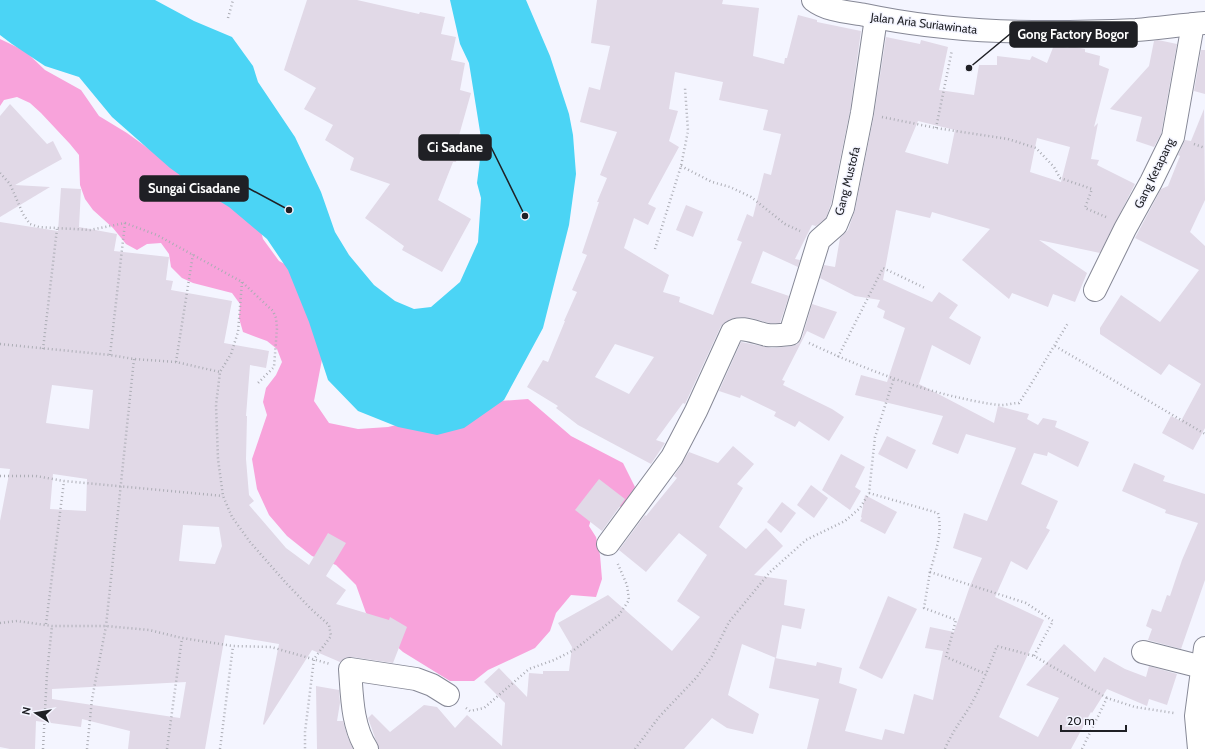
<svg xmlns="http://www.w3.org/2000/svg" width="1205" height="749" viewBox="0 0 1205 749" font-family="Cabin,sans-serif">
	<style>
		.green { fill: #f8a3db }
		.water { fill: #4bd4f5 }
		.building { fill: #e1d9e7; fill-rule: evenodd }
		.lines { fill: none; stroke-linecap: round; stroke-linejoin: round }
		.minor-casing { stroke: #868896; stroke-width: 24 }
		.major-casing { stroke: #868896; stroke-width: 24 }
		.path { stroke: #acadb5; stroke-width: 2.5; stroke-dasharray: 1 3; stroke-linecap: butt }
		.minor { stroke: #fff; stroke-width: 22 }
		.major { stroke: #fff; stroke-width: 22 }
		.labels { text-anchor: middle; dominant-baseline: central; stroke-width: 3; stroke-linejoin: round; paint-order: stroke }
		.street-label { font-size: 12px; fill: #1f2025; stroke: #f4f5ff }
		.leader { fill: none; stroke: #1f2025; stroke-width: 1.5 }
		.callout-dot { fill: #1f2025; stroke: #f4f5ff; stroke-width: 1.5 }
		.callout { fill: #1f2025; stroke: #1f2025; stroke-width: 1.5 }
		.callout-label { font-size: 13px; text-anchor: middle; font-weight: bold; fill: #fff }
	</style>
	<rect width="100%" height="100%" fill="#f4f5ff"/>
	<path class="green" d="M 0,39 L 25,51 L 45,70 L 81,90 L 99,116 L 127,133 L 149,149 L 213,179 L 256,212 L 263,239 L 279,261 L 304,274 L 324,349 L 314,401 L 329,423 L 358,429 L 388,427 L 499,401 L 528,399 L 571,436 L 623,463 L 635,487 L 622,507 L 597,501 L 589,526 L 596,537 L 600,555 L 602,579 L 596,597 L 571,595 L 556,613 L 550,631 L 535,648 L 488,670 L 474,681 L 450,681 L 403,652 L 384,635 L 366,613 L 356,585 L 336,565 L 312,556 L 287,536 L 269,515 L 257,489 L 252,459 L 267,415 L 263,402 L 266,388 L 276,375 L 282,362 L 277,349 L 267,341 L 243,332 L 239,318 L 240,304 L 232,293 L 193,283 L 182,278 L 171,267 L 169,254 L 161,243 L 147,244 L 137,250 L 126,244 L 113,228 L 93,210 L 85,199 L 80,185 L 79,155 L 70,144 L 41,113 L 30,103 L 17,97 L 4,100 L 0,106 Z"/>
	<path class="water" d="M 0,0 L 155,0 L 194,21 L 232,37 L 253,66 L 258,82 L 295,137 L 321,192 L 335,232 L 349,255 L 374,285 L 395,301 L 414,309 L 431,307 L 460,282 L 478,242 L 481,198 L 477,183 L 482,144 L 469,63 L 460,44 L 450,0 L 526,0 L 550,56 L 569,114 L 573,135 L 576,174 L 569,225 L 543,328 L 504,400 L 464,428 L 437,435 L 398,427 L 358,411 L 328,380 L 309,322 L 288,270 L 267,239 L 229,207 L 198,188 L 170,168 L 112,117 L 79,77 L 45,66 L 12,44 L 0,35 Z"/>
	<g class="building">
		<path d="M 307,0 L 357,0 L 419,14 L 420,12 L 445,17 L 441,34 L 456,37 L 451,60 L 465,63 L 460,90 L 471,93 L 458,139 L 461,140 L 456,162 L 453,162 L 438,200 L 471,219 L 442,272 L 402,250 L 404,246 L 365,218 L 390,184 L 350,170 L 354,158 L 325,140 L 333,125 L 304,109 L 316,88 L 284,70 Z"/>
		<path d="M 597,0 L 723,0 L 722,4 L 759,8 L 753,56 L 784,64 L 785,58 L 787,58 L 798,15 L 817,20 L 817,22 L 861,31 L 850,111 L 831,204 L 826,218 L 816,226 L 812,225 L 795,259 L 800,260 L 798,267 L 763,251 L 751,283 L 789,296 L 780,323 L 769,323 L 751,318 L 740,317 L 730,319 L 721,326 L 685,404 L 683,403 L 656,440 L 665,443 L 651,464 L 578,425 L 556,408 L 558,406 L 527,387 L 543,360 L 548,362 L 565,321 L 564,321 L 577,292 L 572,290 L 587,255 L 582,253 L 599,202 L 597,202 L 607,178 L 600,175 L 617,132 L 580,122 L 589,87 L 600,90 L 610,46 L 591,43 ZM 675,72 L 723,82 L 719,100 L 768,110 L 763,130 L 781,134 L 771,175 L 764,173 L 753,217 L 747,214 L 737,240 L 742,242 L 713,315 L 679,302 L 680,297 L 663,292 L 669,275 L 624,248 L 634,218 L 648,225 L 656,208 L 648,204 L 679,147 L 669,141 L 678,111 L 669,109 ZM 615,344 L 654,357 L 629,394 L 595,377 Z"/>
		<path d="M 886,37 L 920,44 L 921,40 L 948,47 L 939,90 L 974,95 L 979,65 L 997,65 L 997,56 L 1030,60 L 1032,56 L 1047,63 L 1054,45 L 1068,48 L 1070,46 L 1085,49 L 1085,52 L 1100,56 L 1099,65 L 1109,69 L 1094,127 L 1098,123 L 1091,159 L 1099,160 L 1097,165 L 1135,184 L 1100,253 L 1039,240 L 1087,273 L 1075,302 L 1053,294 L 1048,307 L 1012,293 L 1009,299 L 962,260 L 990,229 L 932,212 L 930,218 L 896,210 L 883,280 L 932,302 L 939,292 L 958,305 L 949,318 L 981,337 L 970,365 L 932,345 L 919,384 L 994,423 L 998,406 L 1029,414 L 1027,419 L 1038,425 L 1043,418 L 1057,421 L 1055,427 L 1089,442 L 1078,467 L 1048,452 L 1047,456 L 1034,453 L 1021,484 L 1058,501 L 1046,528 L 1050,530 L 1027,570 L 1011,561 L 995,597 L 1044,620 L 999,717 L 1038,737 L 1059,698 L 1026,685 L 1064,644 L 1095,672 L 1104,657 L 1125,669 L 1146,677 L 1149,666 L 1177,674 L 1167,705 L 1149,699 L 1147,706 L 1107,689 L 1092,713 L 1091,712 L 1071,749 L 807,749 L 819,699 L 769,688 L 775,658 L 816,666 L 817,662 L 842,668 L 839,683 L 857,689 L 845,731 L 882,740 L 885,729 L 904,734 L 914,694 L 933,700 L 943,651 L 925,648 L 930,627 L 954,632 L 970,586 L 982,558 L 953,548 L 964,513 L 987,521 L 1016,448 L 966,434 L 958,454 L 932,444 L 943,416 L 855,395 L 861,375 L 887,382 L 905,328 L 883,318 L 885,311 L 877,307 L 880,300 L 855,296 L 820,278 L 824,265 L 835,267 L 840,238 L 848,230 L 855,210 L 874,115 ZM 918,121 L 955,130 L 948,164 L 905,152 ZM 1037,138 L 1070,147 L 1061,182 L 1030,172 Z"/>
		<path d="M 1158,40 L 1177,44 L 1161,134 L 1154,147 L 1136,141 L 1142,117 L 1110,109 L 1149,66 L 1154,41 Z"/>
		<path d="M 1201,50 L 1205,50 L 1205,94 L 1194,91 Z"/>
		<path d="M 10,104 L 47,144 L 53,141 L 62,159 L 15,185 L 50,187 L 0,217 L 0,116 Z"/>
		<path d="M 1204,109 L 1205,200 L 1190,232 L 1205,246 L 1205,428 L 1193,450 L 1162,433 L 1171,416 L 1181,421 L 1201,384 L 1169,364 L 1161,375 L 1100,334 L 1100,328 L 1121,295 L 1160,322 L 1199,270 L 1135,238 L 1161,189 L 1168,186 L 1180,156 L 1178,155 L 1185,140 L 1191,141 Z"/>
		<path d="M 61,188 L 81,189 L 79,227 L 117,234 L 114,251 L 169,257 L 166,280 L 173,281 L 171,290 L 232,301 L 224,343 L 269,351 L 266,368 L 250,365 L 246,416 L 247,416 L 246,459 L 249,495 L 254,501 L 249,505 L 286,548 L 309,565 L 328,533 L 346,543 L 326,576 L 346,590 L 336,604 L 389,620 L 390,617 L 407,627 L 393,663 L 352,657 L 345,658 L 340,662 L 312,650 L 264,725 L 263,724 L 279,644 L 225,635 L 205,749 L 128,749 L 130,731 L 82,719 L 81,727 L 36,721 L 35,749 L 10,749 L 0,747 L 0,521 L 10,469 L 0,468 L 0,222 L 58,231 ZM 52,385 L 93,390 L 89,429 L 46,423 ZM 53,474 L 87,479 L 86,511 L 50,509 ZM 183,525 L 219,527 L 222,546 L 215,564 L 179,561 ZM 186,682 L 180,718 L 52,699 L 52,689 Z"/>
		<path d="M 686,205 L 703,212 L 693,237 L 676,230 Z"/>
		<path d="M 812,304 L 837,312 L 824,339 L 807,331 L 782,380 L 785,381 L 783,385 L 832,409 L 844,417 L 829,441 L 799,421 L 795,427 L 774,416 L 776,412 L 741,395 L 740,398 L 719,391 L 741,342 L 772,348 L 792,346 L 798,344 L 802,338 Z"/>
		<path d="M 887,436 L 916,450 L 907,469 L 878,454 Z"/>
		<path d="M 733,446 L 754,464 L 737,484 L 743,488 L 719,527 L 746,549 L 766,528 L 783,546 L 754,575 L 787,580 L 784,605 L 805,609 L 801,629 L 782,625 L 776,658 L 742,644 L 728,695 L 759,714 L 753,734 L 727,728 L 712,718 L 684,749 L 379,749 L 368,718 L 372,714 L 390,732 L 424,705 L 437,707 L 455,728 L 467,715 L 502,746 L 505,703 L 484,682 L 499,668 L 527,697 L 529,673 L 543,674 L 543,671 L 569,671 L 572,647 L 558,623 L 608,595 L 672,651 L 700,617 L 677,601 L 707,555 L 679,533 L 646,572 L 619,550 L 645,515 L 646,516 L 677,478 L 674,476 L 689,452 L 718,463 Z"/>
		<path d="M 841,454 L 865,467 L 855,487 L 861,491 L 850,510 L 822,490 Z"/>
		<path d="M 1134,463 L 1165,476 L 1163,481 L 1205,494 L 1205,580 L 1181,649 L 1148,640 L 1152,629 L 1146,626 L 1152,609 L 1161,612 L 1167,595 L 1170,596 L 1182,560 L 1198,523 L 1165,513 L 1166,510 L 1122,491 Z"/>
		<path d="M 599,479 L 625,499 L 602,531 L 575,510 Z"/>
		<path d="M 811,485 L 828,498 L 814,518 L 797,505 Z"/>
		<path d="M 865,495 L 897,512 L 885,534 L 860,521 L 862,518 L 861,517 Z"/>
		<path d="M 782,502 L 796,513 L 781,533 L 767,522 Z"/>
		<path d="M 888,596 L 917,609 L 882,679 L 859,668 Z"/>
		<path d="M 316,686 L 339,690 L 340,703 L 337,721 L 343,721 L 347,735 L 353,749 L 317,749 Z"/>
	</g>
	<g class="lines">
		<defs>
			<g id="minor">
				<path d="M 1095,290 L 1125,229 L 1151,182 L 1173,137 L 1193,24"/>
				<path d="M 608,544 L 672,457 L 696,411 L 732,332 C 741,325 756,333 767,335 C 774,336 782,335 790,334 L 819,240 L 836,225 L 843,208 L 862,113 L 876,18"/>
				<path d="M 1143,652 L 1202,667"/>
				<path d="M 367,749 C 352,726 352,696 350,669 L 416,679 L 432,685 L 448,695"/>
			</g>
			<g id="major">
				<path d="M 813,0 C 827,11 848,12 865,15 C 954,34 1046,34 1136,30 C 1159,28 1182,25 1205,23"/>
				<path d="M 1199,749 L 1196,716 L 1205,648"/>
			</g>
		</defs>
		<use href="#minor" class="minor-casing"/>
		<use href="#major" class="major-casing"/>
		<g class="path">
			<path d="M 228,18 L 233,0"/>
			<path d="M 882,117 L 936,128 L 1008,139 L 1036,148 L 1054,167 L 1060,178 L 1092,189 L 1085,208 L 1106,217"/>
			<path d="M 936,128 L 952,50"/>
			<path d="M 1194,144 L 1205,148"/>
			<path d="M 681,166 L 712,182 L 730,187 L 751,197 L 785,224 L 800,231"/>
			<path d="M 0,173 L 10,184 L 23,214 L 30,224 L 39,227 L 90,230 L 125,223 L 157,235 L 242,282 L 273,311 L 276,318 L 277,328 L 274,367 L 258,383"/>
			<path d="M 655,249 L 681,166 L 688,131 L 685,88"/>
			<path d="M 242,282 L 238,332 L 231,354 L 220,372 L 216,405 L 218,459 L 223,496 L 232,517 L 250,542 L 287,584 L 311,609 L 329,625 L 331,636 L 314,659 L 305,732 L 305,749"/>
			<path d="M 809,343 C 856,365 905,385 956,397 C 970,400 986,404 1001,405 C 1007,405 1013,403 1019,403 L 1028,389 L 1068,323"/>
			<path d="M 0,344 L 110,355 L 134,359 L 176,362 L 220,372"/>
			<path d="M 1055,346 L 1205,434"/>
			<path d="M 43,349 L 57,229"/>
			<path d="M 110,355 L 125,223"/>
			<path d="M 838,357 L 883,268 L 925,288"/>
			<path d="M 176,362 L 193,254"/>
			<path d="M 0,476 L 36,476 L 64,481 L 223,496"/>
			<path d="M 869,493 L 938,513 C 943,533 935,553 930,572 L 1026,603 L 1053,621 L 1034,656 L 1107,698"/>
			<path d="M 930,572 L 924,608 L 956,620 L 946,657 L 986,674"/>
			<path d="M 0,623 L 17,621 L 52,626 L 106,626 L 149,630 L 182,638 L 233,646 L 271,647 L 330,664"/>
			<path d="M 46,624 L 64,481"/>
			<path d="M 466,708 L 470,711 L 484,708 L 529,669 L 554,660 L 574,650 L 619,615 L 629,600 L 627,585 L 617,562"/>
			<path d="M 43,749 L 47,673 L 52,626"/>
			<path d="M 87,749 L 92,699 L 106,626 L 134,359"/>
			<path d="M 167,749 L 182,638"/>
			<path d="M 220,749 L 233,646"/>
			<path d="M 635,749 L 659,717 L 696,678 L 712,656 L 729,622 L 770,572 L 806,540 L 845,521 L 860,508 L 869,493 L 875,437 L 894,378"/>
			<path d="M 945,749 C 951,734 960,722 969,708 C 980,689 989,667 997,646 L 1034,656"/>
			<path d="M 1082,749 L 1107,698 L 1135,707 L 1174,713"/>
		</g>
		<use href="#minor" class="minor"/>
		<use href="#major" class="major"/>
	</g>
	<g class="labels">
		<g class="street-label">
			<text transform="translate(924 23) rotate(7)">Jalan Aria Suriawinata</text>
			<text transform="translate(1154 173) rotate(-64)">Gang Ketapang</text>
			<text transform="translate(847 181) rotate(-76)">Gang Mustofa</text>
		</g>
	</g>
	<path class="leader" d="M969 68L1010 34M525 216L491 147M289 210L248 188"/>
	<g class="callout-dot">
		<circle cx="969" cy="68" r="4"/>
		<circle cx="525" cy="216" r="4"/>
		<circle cx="289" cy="210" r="4"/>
	</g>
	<g class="callout">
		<rect x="1010" y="22" width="127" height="25" rx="4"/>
		<rect x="419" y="135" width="72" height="25" rx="4"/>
		<rect x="140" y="176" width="108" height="25" rx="4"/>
	</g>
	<g class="callout-label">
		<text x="1073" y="39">Gong Factory Bogor</text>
		<text x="455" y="152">Ci Sadane</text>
		<text x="194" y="193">Sungai Cisadane</text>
	</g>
	<g transform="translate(36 713) rotate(282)" stroke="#f4f5ff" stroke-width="3" paint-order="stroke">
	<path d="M0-3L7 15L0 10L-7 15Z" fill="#1f2025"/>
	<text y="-6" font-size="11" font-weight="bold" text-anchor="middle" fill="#1f2025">N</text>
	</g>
	<path d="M1061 725v6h65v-6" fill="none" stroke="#1f2025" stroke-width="2"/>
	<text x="1067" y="725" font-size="12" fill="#1f2025" stroke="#f4f5ff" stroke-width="3" paint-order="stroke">20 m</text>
</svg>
